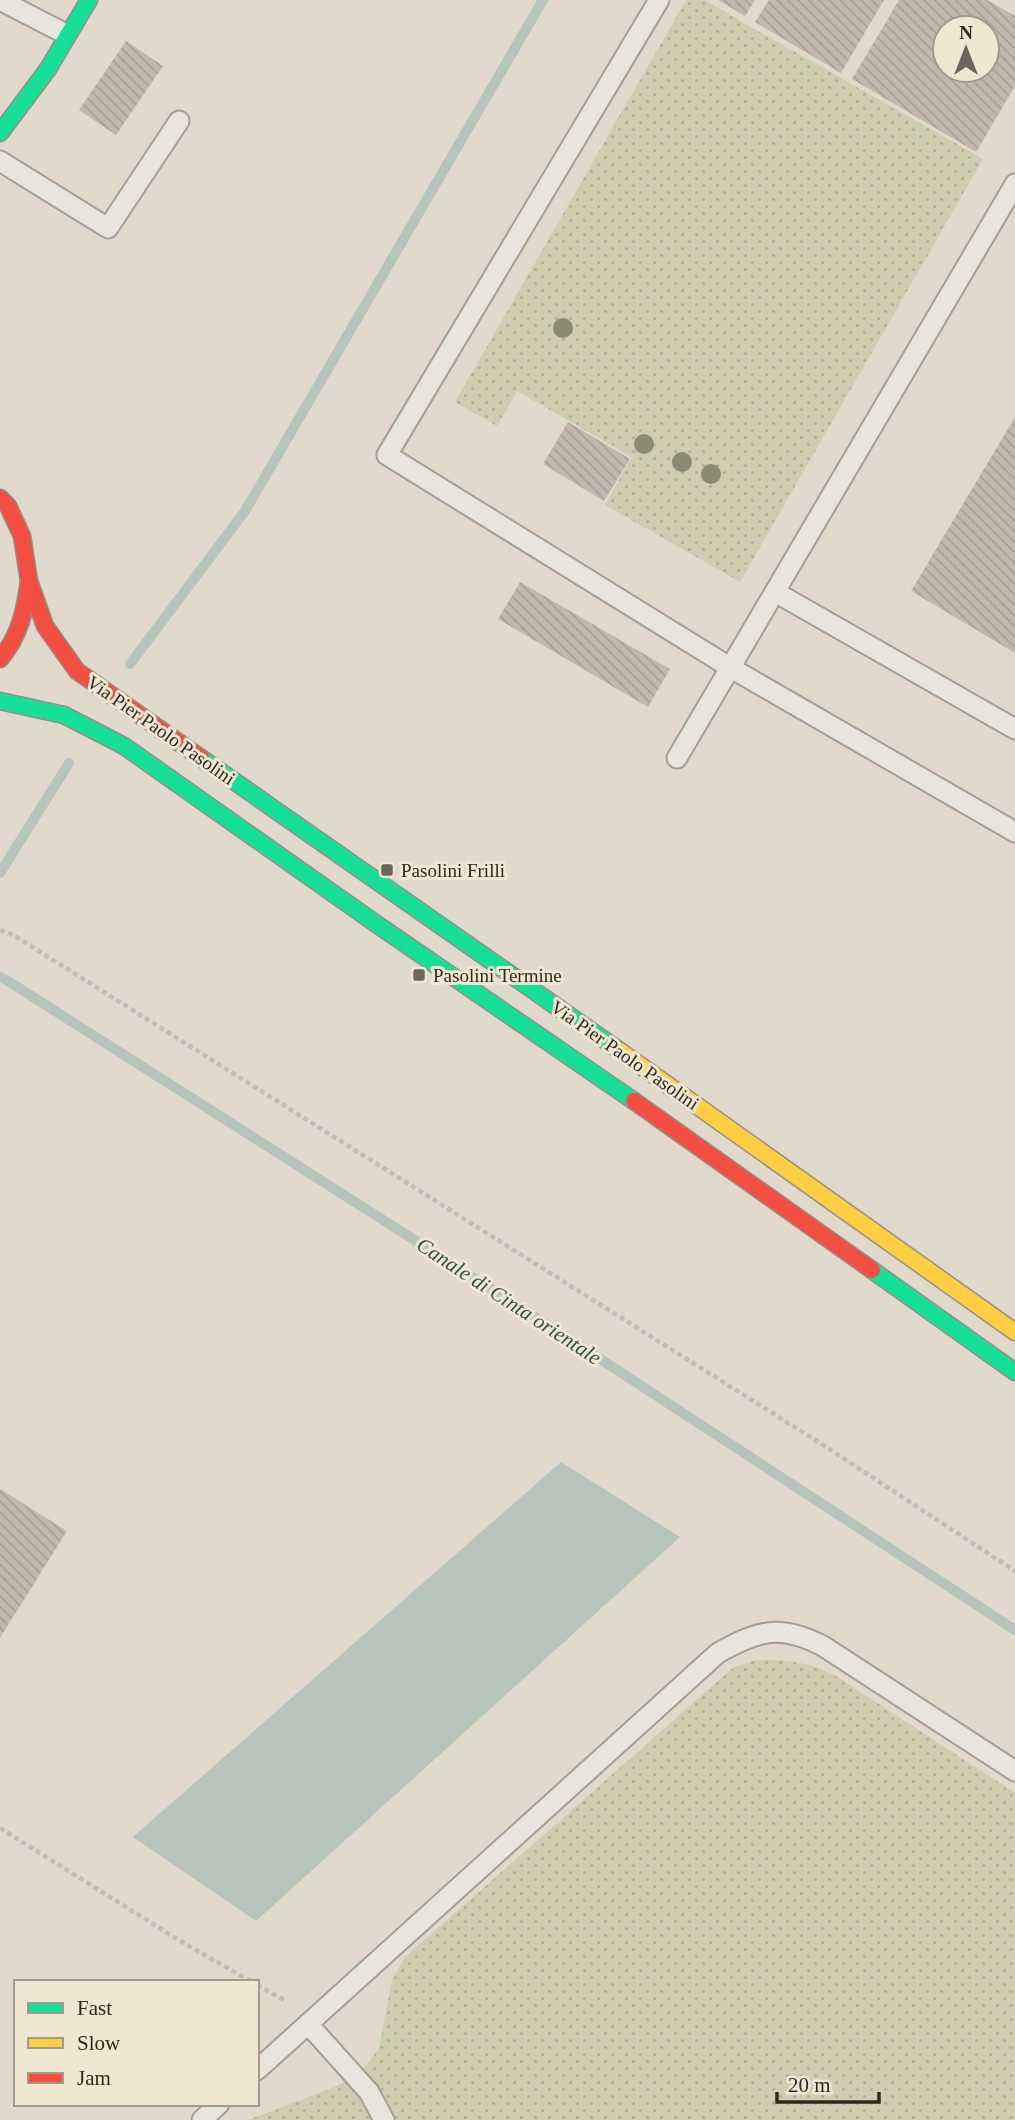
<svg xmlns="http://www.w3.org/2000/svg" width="1015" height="2120" viewBox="0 0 1015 2120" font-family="'Times New Roman',serif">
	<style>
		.grass { fill: url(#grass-dots) }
		.water { fill: #b7c4bb }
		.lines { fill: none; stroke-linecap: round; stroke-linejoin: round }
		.stream { stroke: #b7c4bb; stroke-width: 10 }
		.building { fill: url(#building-back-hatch); fill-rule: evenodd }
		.lane-casing { stroke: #a59e95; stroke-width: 23 }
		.fast-casing { stroke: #958e85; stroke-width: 19 }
		.slow-casing { stroke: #958e85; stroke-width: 19 }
		.jam-casing { stroke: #958e85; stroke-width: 19 }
		.path { stroke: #c1bcb4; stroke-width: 4.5; stroke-dasharray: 5 3.5; stroke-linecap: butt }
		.lane { stroke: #e8e5dd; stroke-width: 19 }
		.fast { stroke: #16e098; stroke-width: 16 }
		.slow { stroke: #ffcf43; stroke-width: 16 }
		.jam { stroke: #f24e42; stroke-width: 16 }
		.tree { fill: #8a8b72 }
		.poi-dot { fill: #6f655c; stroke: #f0e7d3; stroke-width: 2.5 }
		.labels { text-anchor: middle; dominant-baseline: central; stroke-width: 6; stroke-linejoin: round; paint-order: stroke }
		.street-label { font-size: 19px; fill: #32271f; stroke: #f0e7d3 }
		.poi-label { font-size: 19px; fill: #32271f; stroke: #f0e7d3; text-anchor: start }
		.water-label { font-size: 21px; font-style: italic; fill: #30504d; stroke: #f0e7d3 }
	</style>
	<defs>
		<pattern id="grass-dots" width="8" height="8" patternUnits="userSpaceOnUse" patternTransform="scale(1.75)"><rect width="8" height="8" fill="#cecdb0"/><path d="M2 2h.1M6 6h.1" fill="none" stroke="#b1b097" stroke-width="1.8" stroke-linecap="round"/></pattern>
		<pattern id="building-back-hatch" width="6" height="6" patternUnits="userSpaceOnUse" patternTransform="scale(1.75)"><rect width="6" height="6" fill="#c3b8ad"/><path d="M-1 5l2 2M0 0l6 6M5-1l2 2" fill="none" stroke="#a89e94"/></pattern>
	</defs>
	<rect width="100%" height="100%" fill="#e0d9cc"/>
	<g class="grass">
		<path d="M 686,0 L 704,0 L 983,159 L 740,582 L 605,505 L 632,457 L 517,391 L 497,426 L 455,402 Z"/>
		<path d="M 756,1660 C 788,1660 807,1661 836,1676 L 1015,1793 L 1015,2120 L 248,2120 L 332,2088 L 354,2077 L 369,2062 L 379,2048 L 392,1980 L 405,1957 L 734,1667 Z"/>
	</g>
	<path class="water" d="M 561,1462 L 680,1537 L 256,1921 L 133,1837 Z"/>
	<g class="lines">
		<g class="stream">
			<path d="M 130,664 L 245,511 L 543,0"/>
			<path d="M 0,873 L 69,763"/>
			<path d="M 0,977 L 8,981 L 562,1334 L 1015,1630"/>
		</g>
	</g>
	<g class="building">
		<path d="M 718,0 L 755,0 L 745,16 Z"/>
		<path d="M 769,0 L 884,0 L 841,73 L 755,22 Z"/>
		<path d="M 899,0 L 987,0 L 1015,16 L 1015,86 L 976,152 L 852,79 ZM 945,28 L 987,28 L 987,70 L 945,70 Z"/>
		<path d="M 126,41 L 163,66 L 116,135 L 79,110 Z"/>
		<path d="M 1015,417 L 1015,653 L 911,591 Z"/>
		<path d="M 568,422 L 630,459 L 604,501 L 543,464 Z"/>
		<path d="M 520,582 L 670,669 L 648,707 L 498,619 Z"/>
		<path d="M 0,1489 L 67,1531 L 0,1638 Z"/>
	</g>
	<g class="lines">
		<defs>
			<g id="lane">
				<path d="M 0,0 L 60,31"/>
				<path d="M 659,0 L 387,455 L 731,668 L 1015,832"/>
				<path d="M 0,161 L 108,228 L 179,121"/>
				<path d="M 775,592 L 1015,729"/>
				<path d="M 677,758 L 1015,184"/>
				<path d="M 308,2024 L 369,2092 L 384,2120"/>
				<path d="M 257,2070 L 718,1653 C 759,1630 780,1624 823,1646 L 1015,1771"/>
				<path d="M 202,2120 L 219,2104"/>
			</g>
			<g id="fast">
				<path d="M 0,133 L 48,69 L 89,0"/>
				<path d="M 0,701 L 64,715 L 124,746 L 375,923 L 634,1101"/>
				<path d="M 201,758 L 620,1051"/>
				<path d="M 872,1270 L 1015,1372"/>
			</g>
			<path id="slow" d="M 620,1051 L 1015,1332"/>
			<g id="jam">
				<path d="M 0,498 L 8,506 L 22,536 L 29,581 L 45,626 L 77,671 L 201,758"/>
				<path d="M 0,659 C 20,636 25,610 29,581"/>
				<path d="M 634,1101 L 872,1270"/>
			</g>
		</defs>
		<use href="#lane" class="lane-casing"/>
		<use href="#fast" class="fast-casing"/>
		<use href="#slow" class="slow-casing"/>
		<use href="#jam" class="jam-casing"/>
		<g class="path">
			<path d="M 0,930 L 15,936 L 820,1443 L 1015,1571"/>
			<path d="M 0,1828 L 177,1939 L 252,1982"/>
			<path d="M 257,1985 L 286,2001"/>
		</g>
		<use href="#lane" class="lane"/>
		<use href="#fast" class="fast"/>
		<use href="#slow" class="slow"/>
		<use href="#jam" class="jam"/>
	</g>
	<g class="tree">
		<circle cx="563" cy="328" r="10"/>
		<circle cx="644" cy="444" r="10"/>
		<circle cx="682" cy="462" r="10"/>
		<circle cx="711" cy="474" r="10"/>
	</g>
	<g class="poi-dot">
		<rect x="380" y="863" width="14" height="14" rx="3.5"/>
		<rect x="412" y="968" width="14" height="14" rx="3.5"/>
	</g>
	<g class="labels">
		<g class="street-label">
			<text transform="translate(161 730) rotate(35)">Via Pier Paolo Pasolini</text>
			<text transform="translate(625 1055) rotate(35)">Via Pier Paolo Pasolini</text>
		</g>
		<g class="poi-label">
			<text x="401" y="870">Pasolini Frilli</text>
			<text x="433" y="975">Pasolini Termine</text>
		</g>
		<g class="water-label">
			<text transform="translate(509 1301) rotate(33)">Canale di Cinta orientale</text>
		</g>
	</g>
	<rect x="14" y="1980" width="245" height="126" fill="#f0e7d3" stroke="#a49a8b" stroke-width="2"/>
	<rect x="28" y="2003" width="35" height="10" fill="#16e098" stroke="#a49a8b" stroke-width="2"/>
	<text x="77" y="2015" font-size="21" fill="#32271f">Fast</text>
	<rect x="28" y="2038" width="35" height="10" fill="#ffcf43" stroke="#a49a8b" stroke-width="2"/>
	<text x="77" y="2050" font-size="21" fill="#32271f">Slow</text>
	<rect x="28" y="2073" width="35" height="10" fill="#f24e42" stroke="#a49a8b" stroke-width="2"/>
	<text x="77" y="2085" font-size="21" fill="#32271f">Jam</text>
	<g transform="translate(966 49)"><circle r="33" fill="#f0e7d3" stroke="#a49a8b" stroke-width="2"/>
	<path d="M0-5L12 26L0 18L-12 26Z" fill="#6f655c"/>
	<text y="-10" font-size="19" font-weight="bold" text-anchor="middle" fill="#32271f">N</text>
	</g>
	<path d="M777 2092v10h102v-10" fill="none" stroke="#32271f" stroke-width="3.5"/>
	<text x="788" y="2092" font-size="21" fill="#32271f" stroke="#f0e7d3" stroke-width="5" paint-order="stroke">20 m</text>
</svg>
